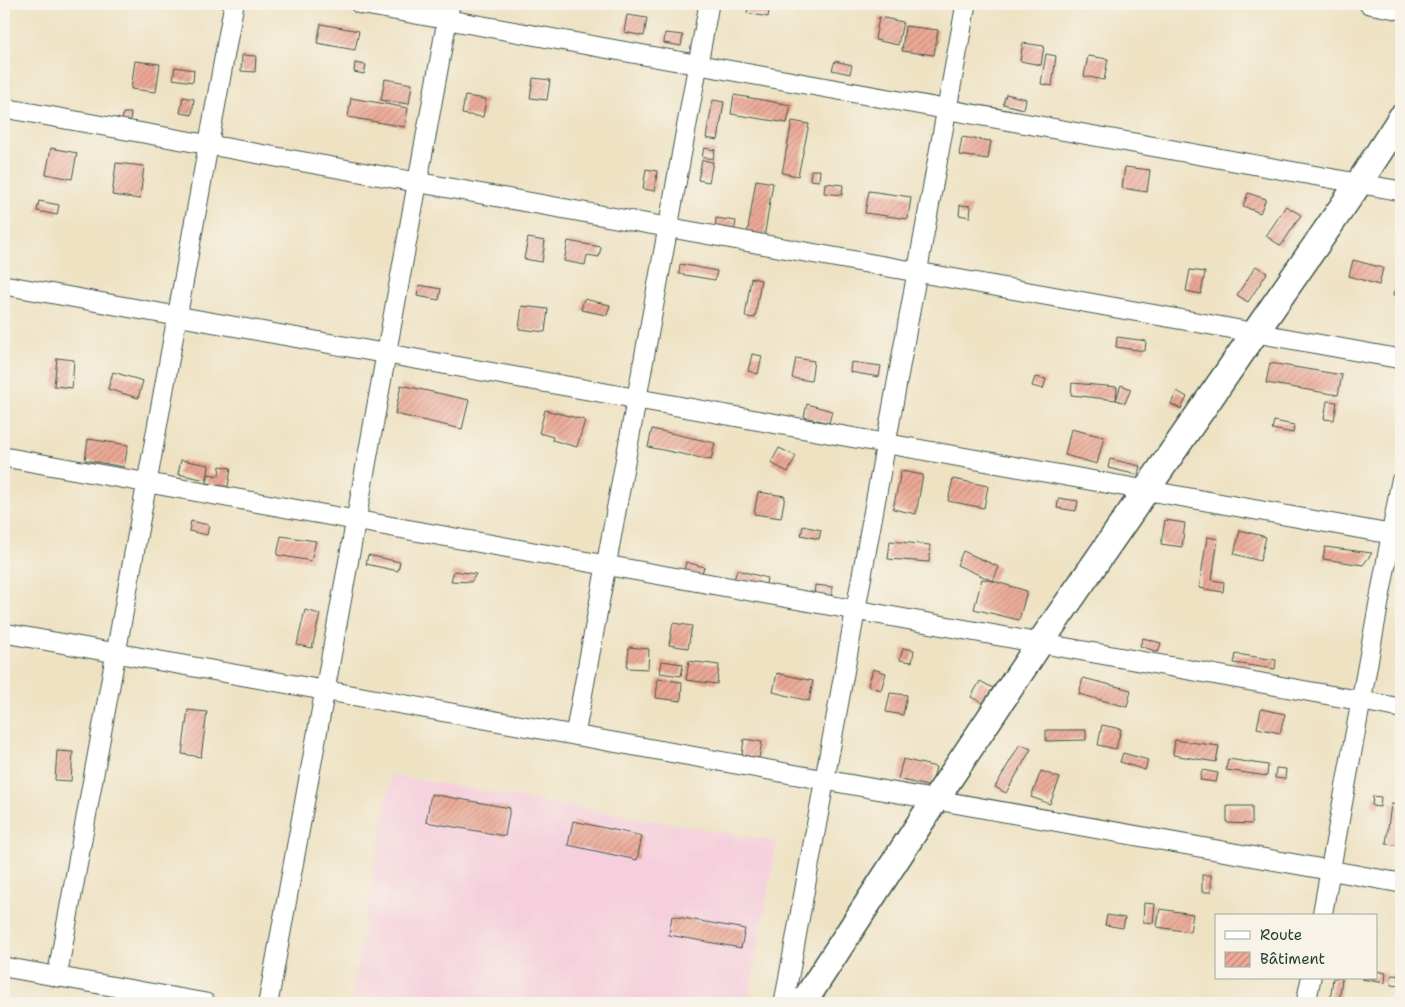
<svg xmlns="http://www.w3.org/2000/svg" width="1405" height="1007" viewBox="0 0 1405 1007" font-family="'Shantell Sans',sans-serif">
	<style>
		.built { fill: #f5cfdc }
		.building { fill: url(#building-hatch) }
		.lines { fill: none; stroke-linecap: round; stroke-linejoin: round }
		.street-casing { stroke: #3e5649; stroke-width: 21 }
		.secondary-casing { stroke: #3e5649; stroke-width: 29 }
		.street { stroke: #fff; stroke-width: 19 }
		.secondary { stroke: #fff; stroke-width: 26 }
	</style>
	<defs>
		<pattern id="building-hatch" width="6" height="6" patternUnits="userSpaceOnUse" patternTransform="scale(1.25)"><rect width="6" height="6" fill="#eda996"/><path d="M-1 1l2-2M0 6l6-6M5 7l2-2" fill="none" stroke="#bf8b7b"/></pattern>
	</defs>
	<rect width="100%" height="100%" fill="#f7f3e8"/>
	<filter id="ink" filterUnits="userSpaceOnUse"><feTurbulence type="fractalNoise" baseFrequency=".02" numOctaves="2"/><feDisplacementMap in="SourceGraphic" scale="10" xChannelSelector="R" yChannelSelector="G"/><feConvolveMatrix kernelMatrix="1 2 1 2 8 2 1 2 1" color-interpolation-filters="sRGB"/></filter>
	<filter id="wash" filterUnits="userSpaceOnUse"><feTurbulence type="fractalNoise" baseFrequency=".0096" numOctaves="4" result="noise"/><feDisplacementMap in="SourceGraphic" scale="20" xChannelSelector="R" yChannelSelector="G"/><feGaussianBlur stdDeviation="1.12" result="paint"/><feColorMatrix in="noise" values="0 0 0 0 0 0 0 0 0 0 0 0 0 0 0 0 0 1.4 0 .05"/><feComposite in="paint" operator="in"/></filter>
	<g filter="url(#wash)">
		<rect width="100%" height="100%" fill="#eee2c3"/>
		<path class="built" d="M 391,775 L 777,842 L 748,1003 L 371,1003 L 351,1000 Z"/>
		<g id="blocks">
			<g class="building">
				<path d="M 749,4 L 770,4 L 768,17 L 747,13 Z"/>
				<path d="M 627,15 L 647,18 L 644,36 L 624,32 Z"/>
				<path d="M 879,17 L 903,22 L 898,45 L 875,40 Z"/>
				<path d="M 321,24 L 359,31 L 355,50 L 317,43 Z"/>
				<path d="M 905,26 L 938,30 L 934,55 L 902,51 Z"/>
				<path d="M 665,33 L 683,35 L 681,46 L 664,43 Z"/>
				<path d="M 1023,43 L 1044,46 L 1041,65 L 1020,61 Z"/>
				<path d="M 1046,54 L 1056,56 L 1052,86 L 1041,84 Z"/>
				<path d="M 242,55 L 256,56 L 255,72 L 241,71 Z"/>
				<path d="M 1088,56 L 1108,59 L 1104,80 L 1084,76 Z"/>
				<path d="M 135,61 L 160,64 L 156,92 L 131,89 Z"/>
				<path d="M 835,61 L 852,65 L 850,74 L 832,70 Z"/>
				<path d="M 355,63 L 366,65 L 364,74 L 354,72 Z"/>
				<path d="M 175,67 L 194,70 L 193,82 L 173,79 Z"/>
				<path d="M 533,78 L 550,80 L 547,100 L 530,98 Z"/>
				<path d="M 385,79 L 412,84 L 409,104 L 381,100 Z"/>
				<path d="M 1006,94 L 1026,99 L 1024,109 L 1003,104 Z"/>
				<path d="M 734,95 L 791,105 L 787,123 L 731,114 Z"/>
				<path d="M 465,96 L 486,99 L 483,117 L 462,114 Z"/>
				<path d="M 183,97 L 194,99 L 192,115 L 180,113 Z"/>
				<path d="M 351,98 L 408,108 L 405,127 L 348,117 Z"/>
				<path d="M 713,100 L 724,102 L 718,140 L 706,138 Z"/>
				<path d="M 123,113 L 131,113 L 130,123 L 122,123 Z"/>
				<path d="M 792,121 L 809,124 L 798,176 L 782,173 Z"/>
				<path d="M 962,137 L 991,141 L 988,159 L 959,155 Z"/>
				<path d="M 51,148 L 77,153 L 72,179 L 46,174 Z"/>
				<path d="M 704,148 L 715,150 L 713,159 L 702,157 Z"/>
				<path d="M 702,160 L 713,162 L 709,182 L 698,180 Z"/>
				<path d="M 116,163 L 144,166 L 140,199 L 112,195 Z"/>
				<path d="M 1125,167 L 1150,170 L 1147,192 L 1122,188 Z"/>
				<path d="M 646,169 L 657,171 L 655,191 L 643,189 Z"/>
				<path d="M 811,170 L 820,170 L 819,181 L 810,180 Z"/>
				<path d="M 756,180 L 773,183 L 764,238 L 747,235 Z"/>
				<path d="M 825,183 L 843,185 L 842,195 L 824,193 Z"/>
				<path d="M 869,191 L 911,197 L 908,219 L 865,213 Z"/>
				<path d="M 1248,193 L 1266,199 L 1260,213 L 1243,206 Z"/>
				<path d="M 39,201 L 59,205 L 57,215 L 37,211 Z"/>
				<path d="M 960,205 L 971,206 L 970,217 L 959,215 Z"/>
				<path d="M 1286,206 L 1301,215 L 1281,246 L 1266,236 Z"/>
				<path d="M 716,218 L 736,221 L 734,234 L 715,230 Z"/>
				<path d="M 528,238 L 545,241 L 542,262 L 524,259 Z"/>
				<path d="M 568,241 L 601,247 L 599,257 L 587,255 L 585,265 L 564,261 Z"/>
				<path d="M 1353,260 L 1383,268 L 1379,285 L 1349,276 Z"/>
				<path d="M 680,264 L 717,271 L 715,280 L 679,274 Z"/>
				<path d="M 1256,266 L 1267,273 L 1248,302 L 1237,295 Z"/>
				<path d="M 1190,270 L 1205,272 L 1201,294 L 1186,291 Z"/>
				<path d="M 1398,276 L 1401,277 L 1401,298 L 1393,295 Z"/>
				<path d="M 751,278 L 761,280 L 755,318 L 745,317 Z"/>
				<path d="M 419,285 L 441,289 L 439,300 L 417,296 Z"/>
				<path d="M 584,299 L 610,305 L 607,315 L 581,310 Z"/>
				<path d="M 522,306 L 548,309 L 545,332 L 519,329 Z"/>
				<path d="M 1117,337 L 1146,341 L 1145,351 L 1116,347 Z"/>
				<path d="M 752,354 L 762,356 L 758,374 L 748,371 Z"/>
				<path d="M 57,358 L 74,360 L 72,388 L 54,386 Z"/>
				<path d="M 796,358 L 814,361 L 811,381 L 792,378 Z"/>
				<path d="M 851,362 L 881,366 L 879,377 L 850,372 Z"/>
				<path d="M 1270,363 L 1342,375 L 1338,395 L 1266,383 Z"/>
				<path d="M 113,372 L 143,381 L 138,398 L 108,389 Z"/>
				<path d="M 1035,377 L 1046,379 L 1043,389 L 1032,386 Z"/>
				<path d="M 1072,383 L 1117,387 L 1116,400 L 1071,395 Z"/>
				<path d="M 401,385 L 469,400 L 462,429 L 395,414 Z"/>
				<path d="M 1121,385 L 1131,389 L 1125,403 L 1116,400 Z"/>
				<path d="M 1177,391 L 1187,397 L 1181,409 L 1171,404 Z"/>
				<path d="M 1327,401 L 1337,402 L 1334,420 L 1324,419 Z"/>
				<path d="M 807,404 L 832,411 L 829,423 L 804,417 Z"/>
				<path d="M 545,410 L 585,420 L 577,447 L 552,440 L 553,437 L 539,433 Z"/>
				<path d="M 1274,421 L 1294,425 L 1293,433 L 1272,429 Z"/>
				<path d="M 652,429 L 715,443 L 711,460 L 648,447 Z"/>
				<path d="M 1071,429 L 1104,437 L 1097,464 L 1065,455 Z"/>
				<path d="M 88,439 L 128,445 L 124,467 L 85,460 Z"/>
				<path d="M 779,448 L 796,456 L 788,472 L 771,463 Z"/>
				<path d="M 1110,459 L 1140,466 L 1138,475 L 1108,468 Z"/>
				<path d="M 181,460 L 209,465 L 208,474 L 219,476 L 220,466 L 231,468 L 228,487 L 207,483 L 208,474 L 206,480 L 178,474 Z"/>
				<path d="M 901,471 L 923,475 L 916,514 L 893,509 Z"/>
				<path d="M 953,479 L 988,486 L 984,508 L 948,501 Z"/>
				<path d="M 758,492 L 785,496 L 781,518 L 754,514 Z"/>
				<path d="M 1059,498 L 1078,501 L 1076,511 L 1057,508 Z"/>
				<path d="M 1165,520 L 1185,523 L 1182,547 L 1161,544 Z"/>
				<path d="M 191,521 L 209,525 L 207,535 L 189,531 Z"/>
				<path d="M 803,526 L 821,530 L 819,539 L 801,535 Z"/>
				<path d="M 1240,530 L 1266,537 L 1260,561 L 1234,554 Z"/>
				<path d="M 281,536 L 316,541 L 311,561 L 277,555 Z"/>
				<path d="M 1207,537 L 1218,539 L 1212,580 L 1224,582 L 1223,592 L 1199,588 Z"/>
				<path d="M 890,541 L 930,545 L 929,562 L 888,559 Z"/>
				<path d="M 1325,547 L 1372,553 L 1363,565 L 1323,559 Z"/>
				<path d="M 963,551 L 999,567 L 993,581 L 957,565 Z"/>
				<path d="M 368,555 L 400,562 L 398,571 L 366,564 Z"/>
				<path d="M 686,562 L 704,567 L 701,576 L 684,571 Z"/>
				<path d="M 737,570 L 767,578 L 765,588 L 734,580 Z"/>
				<path d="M 454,571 L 476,574 L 471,582 L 451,581 Z"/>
				<path d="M 982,579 L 993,581 L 1027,591 L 1019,620 L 974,609 Z"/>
				<path d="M 815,585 L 833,587 L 831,598 L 814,596 Z"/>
				<path d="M 305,610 L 320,614 L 312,648 L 297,645 Z"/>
				<path d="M 673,623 L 692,626 L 688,648 L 669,645 Z"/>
				<path d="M 1143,638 L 1161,643 L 1158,652 L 1140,646 Z"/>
				<path d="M 629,647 L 649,649 L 648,669 L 627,668 Z"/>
				<path d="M 903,648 L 914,650 L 912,662 L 900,660 Z"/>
				<path d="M 1236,654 L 1276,660 L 1275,669 L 1234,663 Z"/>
				<path d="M 662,661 L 683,664 L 681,676 L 660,673 Z"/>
				<path d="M 689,661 L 719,665 L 717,684 L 686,680 Z"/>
				<path d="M 873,669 L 886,673 L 881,690 L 868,686 Z"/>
				<path d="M 777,673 L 813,681 L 809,701 L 773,692 Z"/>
				<path d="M 1083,678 L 1131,690 L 1127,707 L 1079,694 Z"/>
				<path d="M 658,679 L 682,682 L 681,701 L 656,698 Z"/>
				<path d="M 980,681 L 993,688 L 985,704 L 971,697 Z"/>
				<path d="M 890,693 L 907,695 L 903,715 L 886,712 Z"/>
				<path d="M 1261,709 L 1285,714 L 1280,733 L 1257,728 Z"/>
				<path d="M 188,710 L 207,712 L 201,757 L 182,754 Z"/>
				<path d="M 1102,725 L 1121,729 L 1116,749 L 1098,745 Z"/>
				<path d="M 1046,730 L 1086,730 L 1086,740 L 1046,741 Z"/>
				<path d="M 744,739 L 762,742 L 759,758 L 742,755 Z"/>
				<path d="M 1175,740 L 1219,746 L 1216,762 L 1173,755 Z"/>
				<path d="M 1020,744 L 1031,749 L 1006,793 L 995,787 Z"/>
				<path d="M 57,751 L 73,752 L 71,781 L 55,780 Z"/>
				<path d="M 1123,753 L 1148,760 L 1145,770 L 1120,762 Z"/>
				<path d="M 903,759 L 936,767 L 931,787 L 898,779 Z"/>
				<path d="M 1228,759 L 1268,765 L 1267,776 L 1226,770 Z"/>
				<path d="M 1276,768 L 1286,769 L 1285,779 L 1275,778 Z"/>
				<path d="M 1202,770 L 1218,773 L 1216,782 L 1200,780 Z"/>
				<path d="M 1041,771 L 1060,778 L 1050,804 L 1031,797 Z"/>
				<path d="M 431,794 L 510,808 L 505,836 L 426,822 Z"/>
				<path d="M 1373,796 L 1381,797 L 1380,807 L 1372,806 Z"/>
				<path d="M 1391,804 L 1401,805 L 1401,846 L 1386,844 Z"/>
				<path d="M 1227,806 L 1252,806 L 1252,824 L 1227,823 Z"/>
				<path d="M 573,821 L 642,836 L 637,860 L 568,845 Z"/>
				<rect x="1202" y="875" width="9" height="17"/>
				<path d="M 1144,903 L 1155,904 L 1153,923 L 1143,922 Z"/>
				<path d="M 1160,909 L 1193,914 L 1190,932 L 1157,927 Z"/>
				<path d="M 1107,915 L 1125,918 L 1123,928 L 1105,925 Z"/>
				<path d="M 672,916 L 745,929 L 741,948 L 669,935 Z"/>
				<path d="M 1376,971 L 1386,973 L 1385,983 L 1361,979 L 1362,978 L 1376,978 Z"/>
				<path d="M 1392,975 L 1401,976 L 1401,986 L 1391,985 Z"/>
				<path d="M 1333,978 L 1342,978 L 1339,1003 L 1330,1002 Z"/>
			</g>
		</g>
	</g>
	<g filter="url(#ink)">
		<use href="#blocks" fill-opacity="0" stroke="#3e5649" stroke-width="1"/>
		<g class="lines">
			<defs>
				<g id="street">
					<path d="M 360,4 L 1401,191"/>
					<path d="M 1369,4 L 1401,10"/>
					<path d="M 4,108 L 1401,359"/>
					<path d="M 4,285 L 1401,536"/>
					<path d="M 4,457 L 1401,708"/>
					<path d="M 4,633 L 1401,883"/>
					<path d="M 575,735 L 709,4"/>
					<path d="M 1322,916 L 1401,481"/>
					<path d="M 4,967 L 206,1003"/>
					<path d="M 57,977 L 234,4"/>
					<path d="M 268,1003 L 450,4"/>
					<path d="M 784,1003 L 966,4"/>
					<path d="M 1306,1003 L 1311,978"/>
				</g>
				<path id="secondary" d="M 803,1003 L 935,800 L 1040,643 L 1359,183 L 1401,118"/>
			</defs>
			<use href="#street" class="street-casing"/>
			<use href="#secondary" class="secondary-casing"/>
			<use href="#street" class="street"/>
			<use href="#secondary" class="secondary"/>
		</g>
	</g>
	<rect width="1405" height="1007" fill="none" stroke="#f7f3e8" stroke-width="20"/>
	<rect x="1215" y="914" width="162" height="65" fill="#f7f3e8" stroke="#a1aaa0"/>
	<rect x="1225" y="931" width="25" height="8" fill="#ffffff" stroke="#a1aaa0"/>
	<text x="1260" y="940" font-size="15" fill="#1f3d34">Route</text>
	<rect x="1225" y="952" width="25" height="15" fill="url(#building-hatch)" stroke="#a1aaa0"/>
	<text x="1260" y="964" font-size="15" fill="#1f3d34">Bâtiment</text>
</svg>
